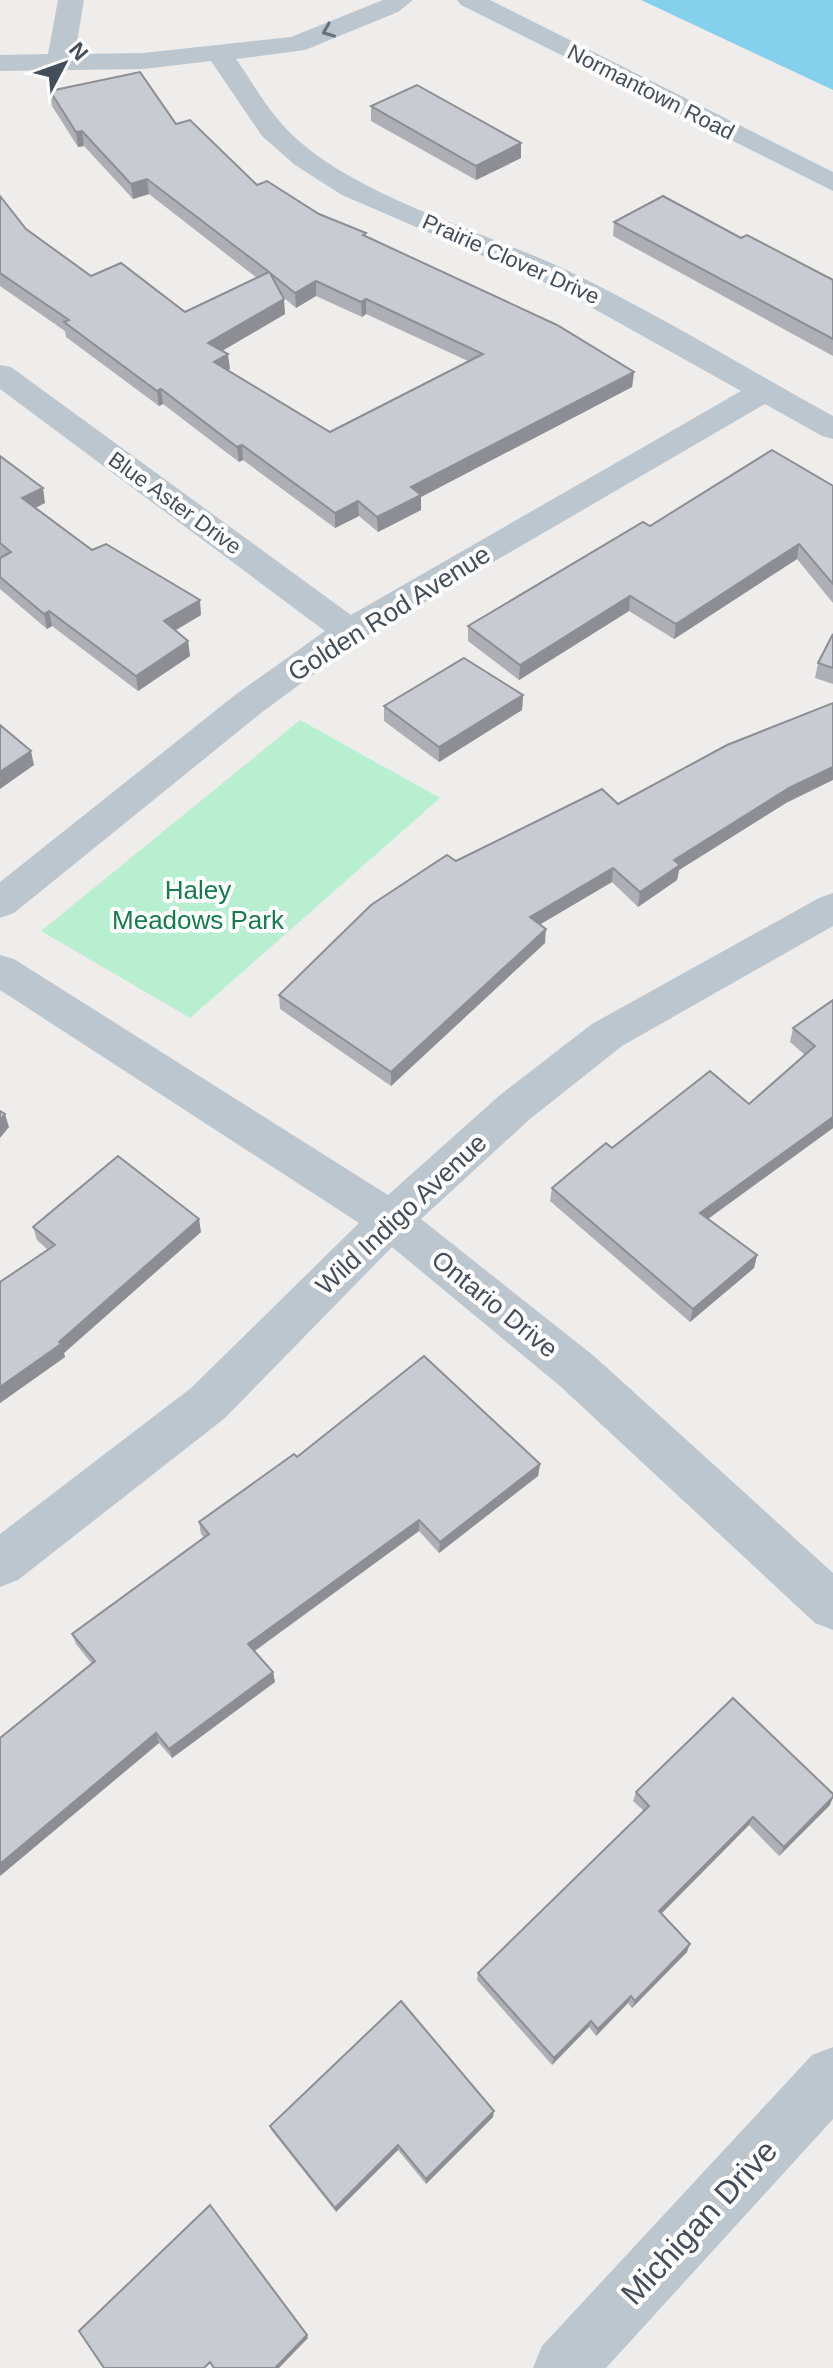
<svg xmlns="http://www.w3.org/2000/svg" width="833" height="2368" viewBox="0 0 833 2368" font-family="Arial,sans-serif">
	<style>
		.green { fill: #b8efd1 }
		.water { fill: #84d1ed }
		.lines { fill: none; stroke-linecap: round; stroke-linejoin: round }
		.minor { fill: #bcc6cf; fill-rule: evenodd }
		.tertiary { fill: #bcc6cf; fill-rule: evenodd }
		.wall { fill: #adafb5; fill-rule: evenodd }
		.shaded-wall { fill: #8d8e93 }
		.building { fill: #c9cbd2; stroke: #8d8e93; stroke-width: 2; fill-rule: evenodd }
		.oneway { stroke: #68727d }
		.labels { text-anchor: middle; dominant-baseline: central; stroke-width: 8; stroke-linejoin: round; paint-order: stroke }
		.far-street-label { font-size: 22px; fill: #444e5a; stroke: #fff }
		.street-label { font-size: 26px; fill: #444e5a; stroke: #fff }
		.park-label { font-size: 26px; fill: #147c4f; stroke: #fff }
		.near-street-label { font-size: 32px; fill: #444e5a; stroke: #fff }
	</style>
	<rect width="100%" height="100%" fill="#efecec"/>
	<path class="green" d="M 300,720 L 440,798 L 190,1018 L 41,931 Z"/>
	<path class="water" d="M 641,0 L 833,0 L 833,90 Z"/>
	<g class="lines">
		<g class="minor">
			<path d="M 58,0 L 84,0 L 75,54 L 143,53 L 291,37 L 383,0 L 413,0 L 398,12 L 305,50 L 236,59 C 251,80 264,104 281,123 C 344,196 491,232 577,275 C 664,318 748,369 833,416 L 833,439 L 822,436 L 765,404 L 361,639 L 261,713 L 14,913 L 0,918 L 0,882 L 235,695 L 325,631 L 0,389 L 0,365 L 11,367 L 351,615 L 741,391 L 555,287 L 342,195 L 295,165 L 262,136 L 211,61 L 143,69 L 0,71 L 0,55 L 48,54 Z"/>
			<path d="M 833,893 L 833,926 L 622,1046 L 530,1119 L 421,1219 L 594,1356 L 833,1573 L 833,1630 L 815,1623 L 560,1386 L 392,1247 L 225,1418 L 18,1580 L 0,1587 L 0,1534 L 191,1388 L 359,1223 L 0,990 L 0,955 L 14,959 L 388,1195 L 500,1095 L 592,1024 L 819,898 Z"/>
			<path d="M 833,2047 L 833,2119 L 606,2368 L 533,2368 L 542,2346 L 812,2055 Z"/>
		</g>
		<path class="tertiary" d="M 457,0 L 490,0 L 833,172 L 833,191 L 461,5 Z"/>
	</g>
	<g class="wall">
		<path d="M 50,91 L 176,124 L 257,185 L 319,214 L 366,233 L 366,236 L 634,372 L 632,387 L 421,497 L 421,510 L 378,532 L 359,516 L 335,528 L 243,460 L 239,462 L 163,404 L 159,406 L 66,337 L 65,331 L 0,286 L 0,196 L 26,229 L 91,276 L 185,312 L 257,278 L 149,194 L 133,199 L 84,146 L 78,147 L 52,106 ZM 316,296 L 362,317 L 366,314 L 468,361 L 330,432 L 228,370 L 230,369 L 222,351 L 285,314 L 283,297 L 296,308 Z"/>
		<path d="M 371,106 L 521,143 L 521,158 L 476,180 L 371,121 Z"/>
		<path d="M 614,222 L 741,238 L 833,280 L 833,356 L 613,236 Z"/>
		<path d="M 0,456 L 45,503 L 35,508 L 92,550 L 201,615 L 175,630 L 188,641 L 190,656 L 138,691 L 52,626 L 47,629 L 0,589 L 0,558 L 2,557 L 0,556 Z"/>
		<path d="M 833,486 L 833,603 L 797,559 L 674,639 L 629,611 L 519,680 L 468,641 L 468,626 L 650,526 Z"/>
		<path d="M 833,634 L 833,684 L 815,678 L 818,663 Z"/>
		<path d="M 523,695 L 522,710 L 439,762 L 384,721 L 384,706 Z"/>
		<path d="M 786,803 L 679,870 L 677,880 L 638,907 L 612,882 L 540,924 L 545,943 L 391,1086 L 280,1009 L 279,995 L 456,861 L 618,804 Z"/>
		<path d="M 833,1000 L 833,1128 L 708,1219 L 757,1255 L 754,1268 L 690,1322 L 550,1201 L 552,1188 L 612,1148 L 749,1104 L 805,1055 L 790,1042 L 793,1028 Z"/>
		<path d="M 33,1227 L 201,1232 L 64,1353 L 65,1357 L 0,1403 L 48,1250 L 37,1240 Z"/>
		<path d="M 297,1457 L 540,1464 L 538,1476 L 439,1553 L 419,1531 L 255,1651 L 273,1672 L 275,1682 L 172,1758 L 159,1743 L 0,1876 L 0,1738 L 92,1664 L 76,1644 L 72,1634 L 204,1537 L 201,1534 L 199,1522 Z"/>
		<path d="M 636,1792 L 830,1805 L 779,1856 L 749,1825 L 661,1914 L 687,1952 L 632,2008 L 628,2003 L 596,2036 L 589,2027 L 552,2065 L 477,1980 L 478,1973 L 644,1811 L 633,1801 Z"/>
		<path d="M 493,2117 L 426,2184 L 398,2150 L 336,2212 L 272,2131 L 270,2126 Z"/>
	</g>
	<g class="shaded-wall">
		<path d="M 82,131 L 84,146 L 78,147 L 76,132 Z"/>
		<path d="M 521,143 L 521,158 L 476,180 L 476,166 Z"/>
		<path d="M 147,179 L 149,194 L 133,199 L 131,184 Z"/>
		<path d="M 316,281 L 316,296 L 296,308 L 295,293 Z"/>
		<path d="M 284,299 L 285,314 L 210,358 L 208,343 Z"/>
		<path d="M 366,299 L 366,314 L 362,317 L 361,302 Z"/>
		<path d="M 228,354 L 230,369 L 215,377 L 214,362 Z"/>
		<path d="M 634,372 L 632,387 L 421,497 L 421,510 L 378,532 L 377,517 L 411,487 Z"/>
		<path d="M 161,389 L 163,404 L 159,406 L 157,391 Z"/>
		<path d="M 242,445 L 243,460 L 239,462 L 237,447 Z"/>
		<path d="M 43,488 L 45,503 L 25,513 L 22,498 Z"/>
		<path d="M 358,501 L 359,516 L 335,528 L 335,513 Z"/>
		<path d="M 799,544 L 797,559 L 674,639 L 676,624 Z"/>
		<path d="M 630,596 L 629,611 L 519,680 L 520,665 Z"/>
		<path d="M 200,600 L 201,615 L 166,636 L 164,621 Z"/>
		<path d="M 49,611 L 52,626 L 47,629 L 44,614 Z"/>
		<path d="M 188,641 L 190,656 L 138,691 L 136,676 Z"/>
		<path d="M 523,695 L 522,710 L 439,762 L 439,747 Z"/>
		<path d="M 31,751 L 34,765 L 0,789 L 0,772 Z"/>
		<path d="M 833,767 L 833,780 L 786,803 L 679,870 L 677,880 L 638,907 L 640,892 L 674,860 L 789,788 Z"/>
		<path d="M 613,868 L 612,882 L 529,931 L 530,917 Z"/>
		<path d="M 546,929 L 545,943 L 391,1086 L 391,1072 Z"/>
		<path d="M 5,1114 L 9,1127 L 0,1138 L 0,1120 Z"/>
		<path d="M 833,1117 L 833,1128 L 698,1226 L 700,1213 Z"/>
		<path d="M 199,1219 L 201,1232 L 64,1353 L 65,1357 L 0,1403 L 0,1387 L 59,1342 Z"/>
		<path d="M 757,1255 L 754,1268 L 690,1322 L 693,1309 Z"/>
		<path d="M 540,1464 L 538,1476 L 439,1553 L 440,1542 Z"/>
		<path d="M 419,1520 L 419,1531 L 250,1654 L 248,1644 Z"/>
		<path d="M 273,1672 L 275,1682 L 172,1758 L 169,1749 Z"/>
		<path d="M 156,1733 L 159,1743 L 0,1876 L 0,1864 Z"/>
		<path d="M 833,1797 L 830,1805 L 779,1856 L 784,1847 Z"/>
		<path d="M 753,1817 L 749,1825 L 656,1919 L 659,1911 Z"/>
		<path d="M 690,1944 L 687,1952 L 632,2008 L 635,2001 Z"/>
		<path d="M 631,1996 L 628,2003 L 596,2036 L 598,2029 Z"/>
		<path d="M 591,2021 L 589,2027 L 552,2065 L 554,2058 Z"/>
		<path d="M 494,2111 L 493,2117 L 426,2184 L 426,2179 Z"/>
		<path d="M 398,2145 L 398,2150 L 336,2212 L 335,2208 Z"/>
		<path d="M 307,2335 L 308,2338 L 279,2368 L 275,2368 Z"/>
	</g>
	<g class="building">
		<path d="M 140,72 L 176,124 L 190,120 L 257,185 L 267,181 L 319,214 L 366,233 L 363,235 L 557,325 L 634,372 L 411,487 L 421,495 L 377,517 L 358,501 L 335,513 L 242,445 L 237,447 L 161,389 L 157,391 L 64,322 L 69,320 L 0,273 L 0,196 L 26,229 L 91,276 L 121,263 L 185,312 L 269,272 L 147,179 L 131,184 L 82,131 L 76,132 L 50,91 ZM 270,273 L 295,293 L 316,281 L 361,302 L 366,299 L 483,354 L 330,432 L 214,362 L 228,354 L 208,343 L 284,299 Z"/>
		<path d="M 417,85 L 521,143 L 476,166 L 371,106 Z"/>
		<path d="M 663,196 L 741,238 L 747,235 L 833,280 L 833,339 L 614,222 Z"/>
		<path d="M 772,450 L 833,486 L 833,584 L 799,544 L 676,624 L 630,596 L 520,665 L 468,626 L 643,522 L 650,526 Z"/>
		<path d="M 0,456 L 43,488 L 22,498 L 92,550 L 106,544 L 200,600 L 164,621 L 188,641 L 136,676 L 49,611 L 44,614 L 0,577 L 0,558 L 11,552 L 0,543 Z"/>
		<path d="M 833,634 L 833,668 L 818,663 Z"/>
		<path d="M 464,658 L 523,695 L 439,747 L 384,706 Z"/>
		<path d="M 833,703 L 833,767 L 789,788 L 674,860 L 680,865 L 640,892 L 613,868 L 530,917 L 546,929 L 391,1072 L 279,995 L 371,905 L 447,855 L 456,861 L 602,789 L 618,804 L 727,745 Z"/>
		<path d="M 0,725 L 31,751 L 0,772 Z"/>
		<path d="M 833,1000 L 833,1117 L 700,1213 L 757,1255 L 693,1309 L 552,1188 L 606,1143 L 612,1148 L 710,1071 L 749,1104 L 815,1046 L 793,1028 Z"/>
		<path d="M 0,1111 L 5,1114 L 0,1120 Z"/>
		<path d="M 118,1156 L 199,1219 L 59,1342 L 61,1344 L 0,1387 L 0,1282 L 55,1245 L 33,1227 Z"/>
		<path d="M 424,1356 L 540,1464 L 440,1542 L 419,1520 L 248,1644 L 273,1672 L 169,1749 L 156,1733 L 0,1864 L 0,1738 L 95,1661 L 72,1634 L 209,1534 L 199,1522 L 294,1454 L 297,1457 Z"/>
		<path d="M 733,1698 L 833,1794 L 833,1797 L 784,1847 L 753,1817 L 659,1911 L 690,1944 L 635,2001 L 631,1996 L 598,2029 L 591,2021 L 554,2058 L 478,1973 L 649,1806 L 636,1792 Z"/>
		<path d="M 401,2001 L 494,2111 L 426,2179 L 398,2145 L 335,2208 L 270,2126 Z"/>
		<path d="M 210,2205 L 307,2335 L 275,2368 L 214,2368 L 210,2362 L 204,2368 L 104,2368 L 79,2331 Z"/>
	</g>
	<defs><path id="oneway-chevron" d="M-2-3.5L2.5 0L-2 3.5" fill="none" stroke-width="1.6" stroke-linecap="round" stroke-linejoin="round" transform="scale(2)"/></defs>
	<use class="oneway" href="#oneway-chevron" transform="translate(328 31) rotate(158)"/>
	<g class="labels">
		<g class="far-street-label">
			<text transform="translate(651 92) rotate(27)">Normantown Road</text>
			<text transform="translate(511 259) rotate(24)">Prairie Clover Drive</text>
			<text transform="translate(175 503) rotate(36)">Blue Aster Drive</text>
		</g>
		<g class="street-label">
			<text transform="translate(389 613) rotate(-32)">Golden Rod Avenue</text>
			<text transform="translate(401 1214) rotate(-43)">Wild Indigo Avenue</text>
			<text transform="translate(495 1304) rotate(39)">Ontario Drive</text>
		</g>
		<g class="park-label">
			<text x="198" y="890">Haley<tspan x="198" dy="30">Meadows Park</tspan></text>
		</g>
		<g class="near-street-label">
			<text transform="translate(699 2222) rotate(-47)">Michigan Drive</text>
		</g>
	</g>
	<g transform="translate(64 64) rotate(49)" stroke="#ffffff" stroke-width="6" paint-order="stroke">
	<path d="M0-6L14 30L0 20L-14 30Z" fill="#444e5a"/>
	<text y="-12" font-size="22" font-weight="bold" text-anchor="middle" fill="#444e5a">N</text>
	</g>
</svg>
